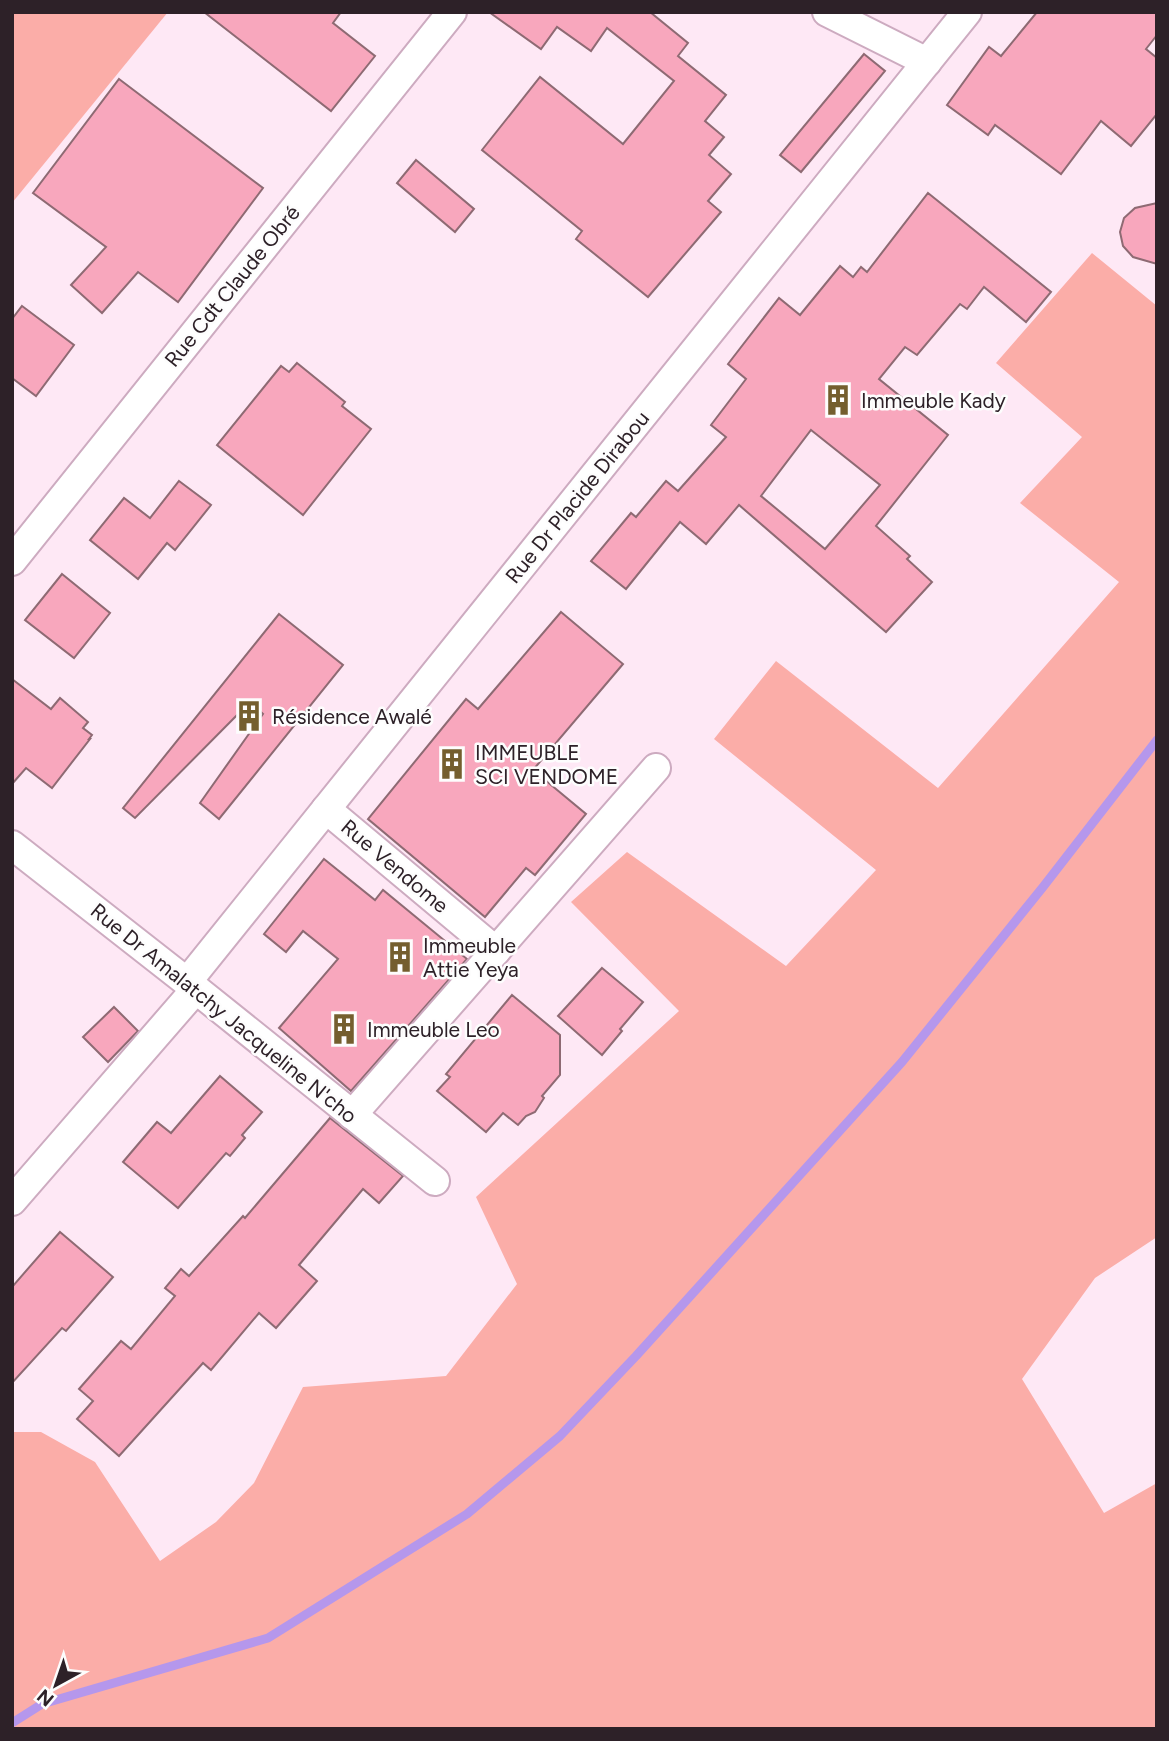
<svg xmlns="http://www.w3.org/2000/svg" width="1169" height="1741" viewBox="0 0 1169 1741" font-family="Figtree,sans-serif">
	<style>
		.green { fill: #fbada8 }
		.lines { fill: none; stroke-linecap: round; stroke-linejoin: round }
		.stream { stroke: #b597ec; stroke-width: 9 }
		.building { fill: #f8a7bd; stroke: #8e6a73; stroke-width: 2; fill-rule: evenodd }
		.street-casing { stroke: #cdabc0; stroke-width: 32 }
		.street { stroke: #fff; stroke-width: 28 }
		.labels { text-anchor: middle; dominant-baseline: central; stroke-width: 5; stroke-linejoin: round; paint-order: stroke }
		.street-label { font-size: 21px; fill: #2d2128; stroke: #fdfdfd }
		.poi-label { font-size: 21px; fill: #2d2128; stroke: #fdfdfd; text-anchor: start }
	</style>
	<rect width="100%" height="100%" fill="#fee8f5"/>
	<g class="green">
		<path d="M 12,12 L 168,12 L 12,203 Z"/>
		<path d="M 1092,253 L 1157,306 L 1157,1237 L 1095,1278 L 1022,1379 L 1104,1513 L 1157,1483 L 1157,1729 L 12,1729 L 12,1432 L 41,1432 L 95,1462 L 160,1561 L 216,1522 L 254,1483 L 303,1387 L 446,1376 L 517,1284 L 476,1197 L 679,1011 L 571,902 L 627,852 L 786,966 L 876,870 L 714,739 L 776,661 L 938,788 L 1119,582 L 1020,503 L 1082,437 L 996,363 Z"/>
	</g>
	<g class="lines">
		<path class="stream" d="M 12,1723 L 42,1704 L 268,1638 L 467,1514 L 560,1436 L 636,1356 L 902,1062 L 1043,887 L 1157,740"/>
	</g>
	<g class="building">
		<path d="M 204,12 L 341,12 L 333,23 L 375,56 L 331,111 Z"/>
		<path d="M 489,12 L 650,12 L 688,43 L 678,56 L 726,95 L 705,121 L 724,137 L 709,155 L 731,174 L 708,201 L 721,212 L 648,297 L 576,239 L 582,231 L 482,150 L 540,77 L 623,144 L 674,81 L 607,28 L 591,51 L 557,27 L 541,49 Z"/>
		<path d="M 1037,12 L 1157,12 L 1157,35 L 1146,49 L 1157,58 L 1157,114 L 1131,146 L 1101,121 L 1061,174 L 995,125 L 988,135 L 947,105 L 989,47 L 1001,56 Z"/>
		<path d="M 864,54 L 885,71 L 801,172 L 780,155 Z"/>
		<path d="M 119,79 L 263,188 L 178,302 L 138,272 L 102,313 L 71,285 L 106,247 L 33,193 Z"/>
		<path d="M 416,160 L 474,209 L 455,232 L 397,183 Z"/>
		<path d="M 928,193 L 1051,292 L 1026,322 L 984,287 L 967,309 L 960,304 L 917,355 L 905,347 L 879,379 L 948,435 L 876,526 L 910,556 L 907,559 L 932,582 L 886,632 L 739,505 L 706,544 L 680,522 L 626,589 L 591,561 L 631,513 L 636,517 L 666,481 L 678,491 L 726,437 L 711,425 L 746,379 L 728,364 L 779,298 L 800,315 L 840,266 L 853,277 L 861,267 L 867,272 ZM 811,430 L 880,485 L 825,549 L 761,496 Z"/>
		<path d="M 1157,203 L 1157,264 L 1133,257 L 1123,246 L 1120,232 L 1124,218 L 1135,208 Z"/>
		<path d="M 22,306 L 74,345 L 36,396 L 12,378 L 12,319 Z"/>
		<path d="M 297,363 L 345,402 L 342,406 L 371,429 L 303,515 L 217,445 L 281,366 L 289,372 Z"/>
		<path d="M 179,481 L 211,505 L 175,550 L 167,543 L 138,579 L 90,540 L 124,498 L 150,518 Z"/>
		<path d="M 62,574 L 110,613 L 74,658 L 25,620 Z"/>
		<path d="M 561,612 L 623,664 L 533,770 L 586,814 L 535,875 L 526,868 L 485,917 L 368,819 L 466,699 L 478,709 Z"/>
		<path d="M 279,614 L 343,665 L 219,819 L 200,803 L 263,714 L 250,702 L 135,818 L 123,808 Z"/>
		<path d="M 12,679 L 51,709 L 60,698 L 88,722 L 83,728 L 92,735 L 89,739 L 90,739 L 52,788 L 26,768 L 12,784 Z"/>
		<path d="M 324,859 L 375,900 L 383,890 L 467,959 L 351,1091 L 279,1028 L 338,959 L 303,931 L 286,952 L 264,934 Z"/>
		<path d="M 602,968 L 643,1002 L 620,1029 L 622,1031 L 602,1055 L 558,1016 Z"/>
		<path d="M 512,995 L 560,1035 L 560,1075 L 542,1096 L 544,1098 L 535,1112 L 526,1116 L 518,1125 L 503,1113 L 486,1132 L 437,1091 L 450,1077 L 446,1074 Z"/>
		<path d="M 114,1007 L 138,1031 L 108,1062 L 83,1037 Z"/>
		<path d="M 220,1076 L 262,1112 L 242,1135 L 245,1138 L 230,1156 L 226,1153 L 178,1208 L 123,1162 L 157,1122 L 171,1133 Z"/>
		<path d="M 330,1118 L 403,1176 L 379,1203 L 363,1189 L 299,1265 L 317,1281 L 276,1328 L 259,1313 L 211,1370 L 203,1363 L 119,1456 L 77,1419 L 93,1401 L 79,1389 L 121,1341 L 131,1349 L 175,1296 L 165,1288 L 181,1269 L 189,1276 L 243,1216 L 245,1218 Z"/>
		<path d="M 60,1232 L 113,1277 L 66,1331 L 62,1328 L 12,1383 L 12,1287 Z"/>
	</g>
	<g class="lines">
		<defs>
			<g id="street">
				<path d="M 827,12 L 927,62"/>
				<path d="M 12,561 L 452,12"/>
				<path d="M 326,809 L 496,951"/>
				<path d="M 12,845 L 187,982 L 435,1181"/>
				<path d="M 187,982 L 967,12"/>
				<path d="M 352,1115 L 656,768"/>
				<path d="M 12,1201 L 196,989"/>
			</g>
		</defs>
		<use href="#street" class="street-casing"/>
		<use href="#street" class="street"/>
	</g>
	<defs>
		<symbol id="building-bare" viewBox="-9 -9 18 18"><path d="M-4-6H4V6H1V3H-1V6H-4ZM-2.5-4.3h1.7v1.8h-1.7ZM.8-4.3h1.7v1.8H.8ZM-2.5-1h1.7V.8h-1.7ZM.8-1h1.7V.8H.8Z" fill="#745e2e" stroke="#fdfdfd" stroke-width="2.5" paint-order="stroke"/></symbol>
	</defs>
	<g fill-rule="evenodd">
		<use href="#building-bare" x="816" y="378" width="44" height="44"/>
		<use href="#building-bare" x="227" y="694" width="44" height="44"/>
		<use href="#building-bare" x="430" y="742" width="44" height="44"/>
		<use href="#building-bare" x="378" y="935" width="44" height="44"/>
		<use href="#building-bare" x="322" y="1007" width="44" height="44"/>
	</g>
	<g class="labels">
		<g class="street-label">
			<text transform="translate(232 286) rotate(-51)">Rue Cdt Claude Obré</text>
			<text transform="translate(577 497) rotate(-51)">Rue Dr Placide Dirabou</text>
			<text transform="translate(395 866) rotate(40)">Rue Vendome</text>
			<text transform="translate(224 1013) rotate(39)">Rue Dr Amalatchy Jacqueline N'cho</text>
		</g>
		<g class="poi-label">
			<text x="861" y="400">Immeuble Kady</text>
			<text x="272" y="716">Résidence Awalé</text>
			<text x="475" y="752">IMMEUBLE<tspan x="475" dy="24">SCI VENDOME</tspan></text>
			<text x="423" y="945">Immeuble<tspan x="423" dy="24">Attie Yeya</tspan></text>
			<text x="367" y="1029">Immeuble Leo</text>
		</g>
	</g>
	<rect width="1169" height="1741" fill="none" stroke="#2d2128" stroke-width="28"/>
	<g transform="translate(56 1685) rotate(220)" stroke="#fdfdfd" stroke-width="5" paint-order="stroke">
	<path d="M0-5L12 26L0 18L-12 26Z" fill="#2d2128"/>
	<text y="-10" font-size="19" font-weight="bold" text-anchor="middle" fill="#2d2128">N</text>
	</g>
</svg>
